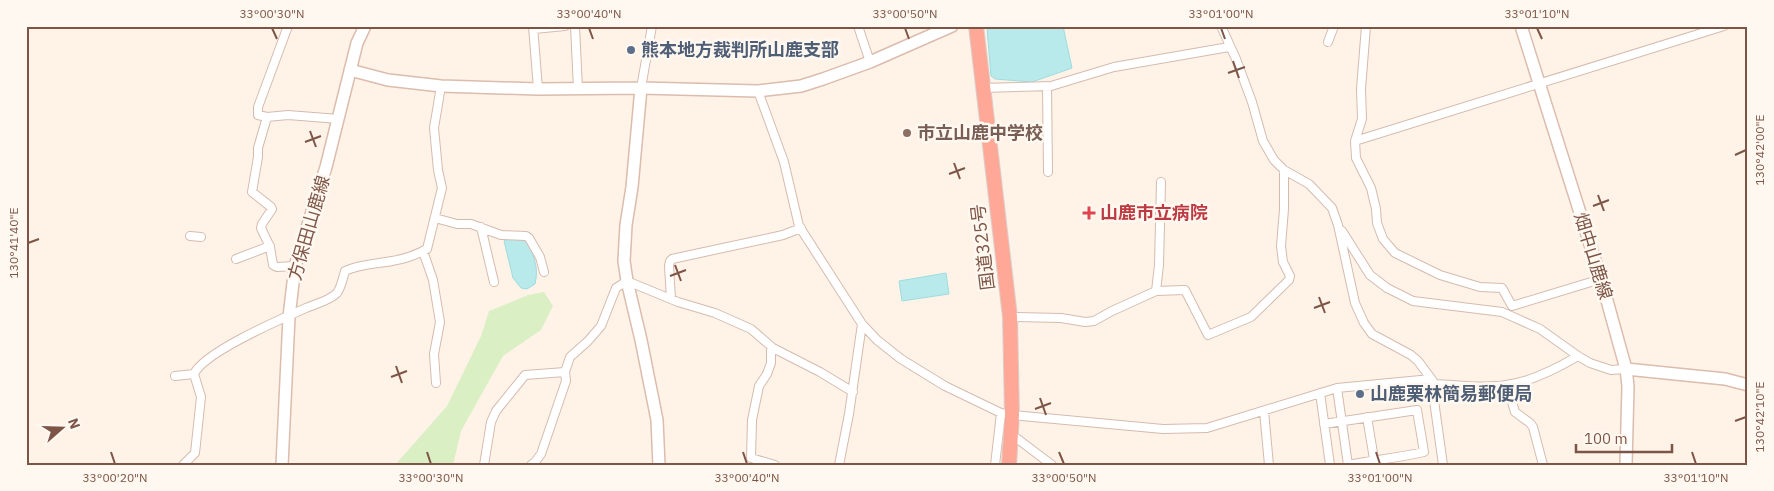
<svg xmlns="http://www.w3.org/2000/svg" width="1774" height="491" font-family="'IBM Plex Sans','Noto Sans JP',sans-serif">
<rect width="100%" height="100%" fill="#fff3e8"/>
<!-- green -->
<path fill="#daefc3" d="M544 292 553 306 541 330 503 356 461 431 453 465H395L447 406 481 336 489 311 528 295Z"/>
<!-- water -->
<path fill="#b9eaeb" stroke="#9edcdf" d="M989 26H1063L1072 68 1032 82 995 79 991 76 987 28Z
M510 238 519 239 528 242C534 257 539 268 535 284L527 289 521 288 513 278 504 241Z
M946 273 949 294 902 301 899 281Z"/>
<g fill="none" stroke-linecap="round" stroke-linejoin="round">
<defs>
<path id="street" d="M288 26 258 107V115L267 117 288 115 339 119
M533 26 538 89
M575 26 578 89
M858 26 870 62
M1221 26 1236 59 1252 102 1263 141 1274 160 1284 170 1309 184 1332 208 1338 225 1355 303 1364 323 1372 334 1411 355 1418 361 1435 384C1459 385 1483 389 1506 385 1531 382 1556 369 1578 356
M1366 26 1361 89 1362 119 1355 141 1356 158 1371 188 1376 209 1377 223 1383 239 1395 253 1440 275 1480 287 1502 288 1512 306 1601 279
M534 29 565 26
M1328 42 1334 26
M1047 86 1048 172
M641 88 652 26
M982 88 1051 86 1114 67 1229 47
M758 91 784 162 799 226 862 324 877 340 901 359 945 386 1001 413 1012 415 1163 429 1207 428 1337 388 1431 379
M267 117 258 148V157L252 192 271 207 272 209 262 224 261 228 270 247 273 265 277 267 295 266
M1355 141 1724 26
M435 218 457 224H471L501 235 526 236 529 238 540 257 544 272
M481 227 494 282
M1342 231 1370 275 1387 288 1413 301 1502 312 1540 329 1578 356 1590 363 1611 370 1626 369
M190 236 201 237
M423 251 433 280 440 322 434 354 436 383
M236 259 270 246
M1156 291 1185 290 1208 335 1251 317 1289 280 1290 276 1283 262 1281 246 1284 209V170
M671 299 669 266 670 261 672 259 783 235 801 228
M1010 317 1061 318 1085 322 1094 321 1112 311 1156 291 1159 265 1161 182
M771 347V363L767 374 759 386 752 420 751 458 775 465
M175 376 194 374
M1431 379 1443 465
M1507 385 1515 412 1530 423 1533 427 1543 465
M1337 388 1348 465
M1320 393 1330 465
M1264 411 1269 465
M1367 417 1375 465
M1324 424 1417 410 1424 452C1398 458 1373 460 1347 465
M1011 434 1052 465
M183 465 195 453 201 397 194 374C204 352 281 319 306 308 315 304 329 301 337 293 341 288 343 278 345 271 360 264 376 264 392 261 405 259 416 255 427 249L442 188 438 170 434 128 441 86
M484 465 491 422 496 411 525 375 565 372 570 357 588 341 601 326 616 288 627 281 678 302 715 313 751 329 773 348 820 372 853 392
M531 465 535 462 541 454 566 381 565 372
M839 465 849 414 862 324
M995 465 1001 413"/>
<path id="secondary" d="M1521 26 1601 279 1626 369 1628 386 1626 465
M350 70 388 80 441 86 538 89 641 88 758 91 801 86 823 79 870 62 952 26
M641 88 632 187 626 225 624 261 627 281 641 340 657 420 659 465
M1626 369 1725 379 1748 385
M282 465 289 317 295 266 326 167 357 43 365 26"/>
<path id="highway" d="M976 26 1010 317 1012 415 1009 465"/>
</defs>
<!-- street casing -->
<use href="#street" stroke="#d5bbae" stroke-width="10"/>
<!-- secondary casing -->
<use href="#secondary" stroke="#dbbcad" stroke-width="14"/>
<!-- highway casing -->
<use href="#highway" stroke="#dbcfcb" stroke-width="16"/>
<!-- street -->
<use href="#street" stroke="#fff" stroke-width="8"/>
<!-- secondary -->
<use href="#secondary" stroke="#fff" stroke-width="11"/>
<!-- highway -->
<use href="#highway" stroke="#ffa898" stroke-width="14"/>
</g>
<!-- ticks -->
<path fill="none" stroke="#7d5547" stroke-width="2" d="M272 28 277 39M589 28 593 39M905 28 909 39M1221 28 1225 39M1537 28 1542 39M1233 61 1239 78M1228 73 1245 67M310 131 316 147M305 142 321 136M1735 155 1746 150M954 163 960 179M949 174 965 168M1598 195 1604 211M1593 206 1609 200M28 243 39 239M675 265 681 281M670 276 686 270M1319 297 1325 313M1314 308 1330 302M396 366 402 383M391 377 407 371M1040 398 1046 415M1035 409 1051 403M1735 421 1746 417M111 452 115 464M427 452 431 464M743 452 747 464M1059 452 1064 464M1376 452 1380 464M1692 452 1696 464"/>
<!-- markers -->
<g fill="#5c6f8a" stroke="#fff8f0" stroke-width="2">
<circle cx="631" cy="50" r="5"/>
<circle cx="1360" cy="394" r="5"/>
</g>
<circle fill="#8d6e63" stroke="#fff8f0" stroke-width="2" cx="907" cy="133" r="5"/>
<path fill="#e0444e" stroke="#fff8f0" stroke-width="2" d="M1086.5 205.5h5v5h5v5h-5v5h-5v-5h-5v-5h5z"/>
<g text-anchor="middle" stroke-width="5" stroke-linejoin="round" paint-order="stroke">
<!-- service labels -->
<g font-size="18" font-weight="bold" fill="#4e5e75" stroke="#fff8f0" text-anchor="start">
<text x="641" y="56">熊本地方裁判所山鹿支部</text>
<text x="1370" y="400">山鹿栗林簡易郵便局</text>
</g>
<!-- education labels -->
<g font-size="18" font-weight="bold" fill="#785e54" stroke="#fff8f0" text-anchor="start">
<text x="917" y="139">市立山鹿中学校</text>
</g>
<!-- health labels -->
<g font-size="18" font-weight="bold" fill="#be3a42" stroke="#fff8f0" text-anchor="start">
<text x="1100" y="219">山鹿市立病院</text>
</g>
<!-- street labels -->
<g font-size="18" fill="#7d5547" stroke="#fff8f0">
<text transform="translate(309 228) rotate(-74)" y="6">方保田山鹿線</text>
<text transform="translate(983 247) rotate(-97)" y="6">国道325号</text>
<text transform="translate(1593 256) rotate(73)" y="6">畑中山鹿線</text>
</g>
</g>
<!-- border -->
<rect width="1774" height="491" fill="none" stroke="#fff8f0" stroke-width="55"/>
<!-- north arrow -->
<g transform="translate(62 428) rotate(70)" stroke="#fff8f0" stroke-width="4" paint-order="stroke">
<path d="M0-4L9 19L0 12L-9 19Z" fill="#7d5547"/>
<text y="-8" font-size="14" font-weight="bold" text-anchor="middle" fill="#7d5547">N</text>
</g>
<!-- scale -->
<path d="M1576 444v8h96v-8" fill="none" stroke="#7d5547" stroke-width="2.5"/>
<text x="1584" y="444" font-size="15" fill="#7d5547" stroke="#fff8f0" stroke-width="4" paint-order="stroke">100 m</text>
<rect x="28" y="28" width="1718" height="436" fill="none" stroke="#7d5547" stroke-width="2"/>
<g font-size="12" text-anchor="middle" fill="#7d5547">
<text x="272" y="18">33°00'30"N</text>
<text x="589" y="18">33°00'40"N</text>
<text x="905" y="18">33°00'50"N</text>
<text x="1221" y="18">33°01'00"N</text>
<text x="1537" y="18">33°01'10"N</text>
<text transform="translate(1760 150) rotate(-90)" y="4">130°42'00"E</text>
<text transform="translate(14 243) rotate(-90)" y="4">130°41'40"E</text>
<text transform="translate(1760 417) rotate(-90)" y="4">130°42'10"E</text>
<text x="115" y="482">33°00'20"N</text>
<text x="431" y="482">33°00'30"N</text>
<text x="747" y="482">33°00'40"N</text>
<text x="1064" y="482">33°00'50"N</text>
<text x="1380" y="482">33°01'00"N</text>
<text x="1696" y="482">33°01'10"N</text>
</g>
</svg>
